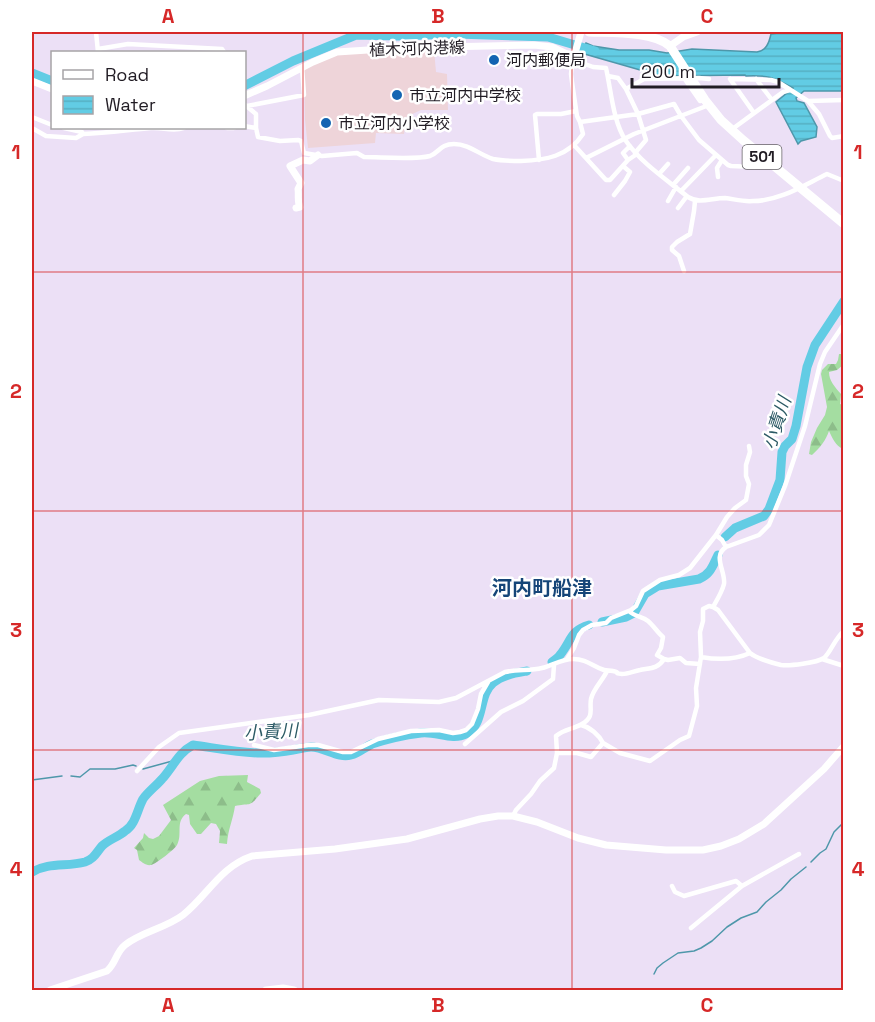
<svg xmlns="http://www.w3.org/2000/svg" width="875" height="1022" font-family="'Space Grotesk','Noto Sans JP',sans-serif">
<defs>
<pattern id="forest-firs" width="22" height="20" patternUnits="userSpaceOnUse" patternTransform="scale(1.5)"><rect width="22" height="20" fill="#a4dda1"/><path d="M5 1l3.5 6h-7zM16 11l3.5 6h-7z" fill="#8dbd8a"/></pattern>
<pattern id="water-rules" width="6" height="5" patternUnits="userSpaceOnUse" patternTransform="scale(1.5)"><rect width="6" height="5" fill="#62cce4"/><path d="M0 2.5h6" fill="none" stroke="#55afc3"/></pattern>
</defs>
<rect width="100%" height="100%" fill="#ece0f6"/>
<!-- education -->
<path fill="#eed4d9" d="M434 50 436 72 447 74 448 110H421L406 117 404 134 376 133 375 143 308 148 305 120 304 69 332 56 343 54Z"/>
<!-- forest -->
<path fill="url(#forest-firs)" d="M839 354H841L843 358V365L837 370 829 372C829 381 835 387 841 394L840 404 843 405V449C835 445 833 439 829 431 826 440 820 448 812 455L809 454 811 442 817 428 825 415 827 407 821 374 822 370 828 364H836L838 360Z
M248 775 247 782 260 789 261 793C248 809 251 802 235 806 233 820 228 829 227 844L219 843 220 831 216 824 211 823 201 834H197L190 824 189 815 186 814C175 822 183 834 177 845 175 849 156 864 151 865 146 866 142 862 139 860L137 850 134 848 143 838 144 833 149 838 153 839 159 836 171 820 163 805 200 781 219 776Z"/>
<!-- water -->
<path fill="url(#water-rules)" stroke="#4e97aa" stroke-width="1.5" d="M785 32H843V91H804L796 98 797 101 804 103 817 127 816 137 801 141 798 144 776 102 793 88C773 77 768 75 746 76L745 75 661 76 581 53 586 43 593 46 619 50H649L667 53 692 49 757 52C766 51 769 43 771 34Z"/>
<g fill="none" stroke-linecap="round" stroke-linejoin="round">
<!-- stream -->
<path stroke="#4e97aa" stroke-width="1.5" d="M143 769 176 760
M71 776 80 777 90 769H115L133 765 136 766
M32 780 62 776
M811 862 820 853 826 849 834 832 844 822
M654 974 657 968 663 963 678 953 694 951 701 948 712 941 727 927 741 918 757 912 766 902 781 890 791 879 806 867"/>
<!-- river -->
<path stroke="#62cce4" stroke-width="9" d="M32 73 52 81
M244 86 293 61 356 35 398 36 456 34 548 37 595 51
M725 537 735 528 764 516 769 509 780 480 782 452 785 446 792 439 796 426 807 367 815 345 844 301
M602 622 626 617 634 613 645 594 658 586 699 579C711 574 713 565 718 555
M552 662C555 660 558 658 560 655 571 642 570 630 589 625
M32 872C49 862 67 867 85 862 94 859 96 853 102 846 108 840 118 837 125 831 136 824 137 810 143 799 148 792 156 786 162 779 173 767 178 753 193 745 215 748 239 753 261 753 272 753 283 752 293 750 299 749 306 747 311 747 325 747 338 759 351 755 359 753 365 747 372 744 387 739 405 735 421 733 436 731 452 741 466 734 485 725 478 695 493 683 502 675 516 673 527 671"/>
<!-- street -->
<path stroke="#fff" stroke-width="4.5" d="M96 32 98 52
M98 49 128 44 222 49 224 52
M577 61 593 67 606 68C611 90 613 122 626 141 641 163 667 180 688 197 699 204 712 198 725 198 734 199 743 202 753 201 780 201 804 185 827 174L844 181
M608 76 618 78 626 89
M684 78 700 101 705 100
M730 79 771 80 778 82 808 101 819 114 830 136 832 138 844 136
M730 79 754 113
M756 79 772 100
M808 101 844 100
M244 104 256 114V128
M247 106 304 95 302 67
M32 117 52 125
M580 122 638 114 674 104 681 116 699 140 728 165 731 166 755 167 767 161
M244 126 256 128 258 137 280 141 298 140 301 141 304 153 322 156 357 153 364 157C381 157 415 160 430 156 440 152 440 144 454 144 469 144 480 155 493 159 503 161 511 161 521 161 545 160 568 157 583 134L580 122 577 116 572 82 571 74 573 55
M32 128 46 136 76 138 83 134
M64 128 82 132 83 134C106 133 128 130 151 128 162 127 173 132 184 128
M227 128H234
M731 130 783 92 790 90
M574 145 606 180H610L628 160 637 154
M635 153 646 140 638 114 626 89 644 79 699 78 709 79
M586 158 634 134 709 105
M539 160 535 115 537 114H561L576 111
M628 160 623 153 630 146
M659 174 668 164
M718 177 717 168 722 160
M673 185 688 168
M681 191 716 155
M614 195 625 181 630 172 623 166
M668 201 676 187
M678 208 687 196
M684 271 679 256 672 250V247L677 242 690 234 694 211 695 201
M716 535 722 540 726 547
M713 607 718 610 750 653
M629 611C635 617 642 616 648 621 654 626 657 632 663 637L661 648 657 655 664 659 668 660 680 658 686 663 700 664
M701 657C718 660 735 660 750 653 756 658 773 663 781 665 790 666 816 663 824 658 831 652 835 638 844 631
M567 659 574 648 579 635 583 630 592 625 606 623 611 618 631 610 636 606 643 591 660 580 679 575 690 568 716 535 727 517 735 508 746 500 749 484 746 476V465L750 452 749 446
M822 659 844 666
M581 725C590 727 599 735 603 743
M465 744 501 712 523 701 553 679 554 665
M254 745 274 750 308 745H318L343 752H351L378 739 411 731 439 730 453 733 460 732 466 730 472 724 478 709 481 694 488 682
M557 753H577L591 757 603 743 620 753 650 761 680 740 689 736 697 706 696 688 701 657 700 632 703 621V609L709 606 713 607C717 600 722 592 724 584 726 572 712 556 726 547L759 535 769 525 785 486 805 426 820 364 825 352 844 324
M137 771 159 747 179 733 309 715 379 700 439 702 456 698 505 672C518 669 530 671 542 668 553 665 562 659 573 659 587 659 592 666 604 670 607 671 610 670 613 671 622 673 612 673 622 674 628 674 634 671 640 670 650 668 658 669 664 659
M513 816 516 810 531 794 540 781 554 768 557 753 556 736C564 729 574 729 582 724 595 716 589 710 591 699 593 689 603 680 607 671
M672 886 675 892 684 896 736 881 742 886 691 928
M742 886 799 854"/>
<!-- secondary -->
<path stroke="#fff" stroke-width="7" d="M670 46 683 37 697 32
M32 81 52 89
M244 96 267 86 313 62 337 52 399 48 534 45 552 47 571 56 575 53 581 32
M296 208 300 207C297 201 299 196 298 189L301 183 290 166 303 160 310 161 318 155
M50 990 107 971C116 963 116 952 125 945 141 932 166 928 183 915 208 895 220 867 252 856L335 849 407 839 480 819 498 816H513L537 822 578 838 606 845 666 850H703L721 846 739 839 764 824 824 769 844 746
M266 990 283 988 294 990"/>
<!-- highway -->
<path stroke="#fff" stroke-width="9" d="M589 32C612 33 652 31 670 46L705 100 721 120 743 140 844 224"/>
</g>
<!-- grid -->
<path fill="none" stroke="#d62828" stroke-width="1.5" stroke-opacity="0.55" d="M303 32V990M572 32V990M32 272H844M32 511H844M32 750H844"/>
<!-- markers -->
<g fill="#1364b2" stroke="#fff" stroke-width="2">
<circle cx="494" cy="60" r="6"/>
<circle cx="397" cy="95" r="6"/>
<circle cx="326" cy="123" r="6"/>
</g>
<g text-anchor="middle" stroke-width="5" stroke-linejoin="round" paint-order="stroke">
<!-- shield labels -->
<rect fill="#fff" stroke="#646066" stroke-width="1.5" x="742.5" y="145" width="39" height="24" rx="4.5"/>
<g font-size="15" font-weight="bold" fill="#211c24">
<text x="762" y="162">501</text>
</g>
<!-- street labels -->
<g font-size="16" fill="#211c24" stroke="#fff">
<text transform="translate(417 48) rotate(-2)" y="6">植木河内港線</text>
</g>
<!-- poi labels -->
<g font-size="16" fill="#211c24" stroke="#fff" text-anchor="start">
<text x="506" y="66">河内郵便局</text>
<text x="409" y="101">市立河内中学校</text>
<text x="338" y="129">市立河内小学校</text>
</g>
<!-- water labels -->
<g font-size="18" font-style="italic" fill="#2c5a65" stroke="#fff">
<text transform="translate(777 423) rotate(-72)" y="6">小責川</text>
<text transform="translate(271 732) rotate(-3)" y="6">小責川</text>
</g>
<!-- quarter labels -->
<g font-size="20" font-weight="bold" fill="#154578" stroke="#fff">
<text x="542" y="595">河内町船津</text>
</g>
</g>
<!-- border -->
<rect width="875" height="1022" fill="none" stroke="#ffffff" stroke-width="66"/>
<!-- legend -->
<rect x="51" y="51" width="195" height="78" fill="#ffffff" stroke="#a6a4a7" stroke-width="1.5"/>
<rect x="63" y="70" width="30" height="9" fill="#ffffff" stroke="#a6a4a7" stroke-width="1.5"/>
<text x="105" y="81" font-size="18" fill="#211c24">Road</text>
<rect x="63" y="96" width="30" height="18" fill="url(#water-rules)" stroke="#a6a4a7" stroke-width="1.5"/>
<text x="105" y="111" font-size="18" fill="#211c24">Water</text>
<!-- scale -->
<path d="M632 78v9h147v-9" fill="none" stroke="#211c24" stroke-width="3"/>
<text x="641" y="78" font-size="18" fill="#211c24" stroke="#ffffff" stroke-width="4.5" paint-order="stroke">200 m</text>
<rect x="33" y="33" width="809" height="956" fill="none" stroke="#d62828" stroke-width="2"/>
<g font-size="20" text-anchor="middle" font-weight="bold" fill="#d62828">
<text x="168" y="23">A</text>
<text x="438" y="23">B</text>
<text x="707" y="23">C</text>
<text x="16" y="159">1</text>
<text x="858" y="159">1</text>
<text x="16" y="398">2</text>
<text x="858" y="398">2</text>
<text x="16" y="637">3</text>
<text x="858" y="637">3</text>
<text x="16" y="876">4</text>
<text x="858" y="876">4</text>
<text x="168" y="1012">A</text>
<text x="438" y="1012">B</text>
<text x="707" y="1012">C</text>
</g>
</svg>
